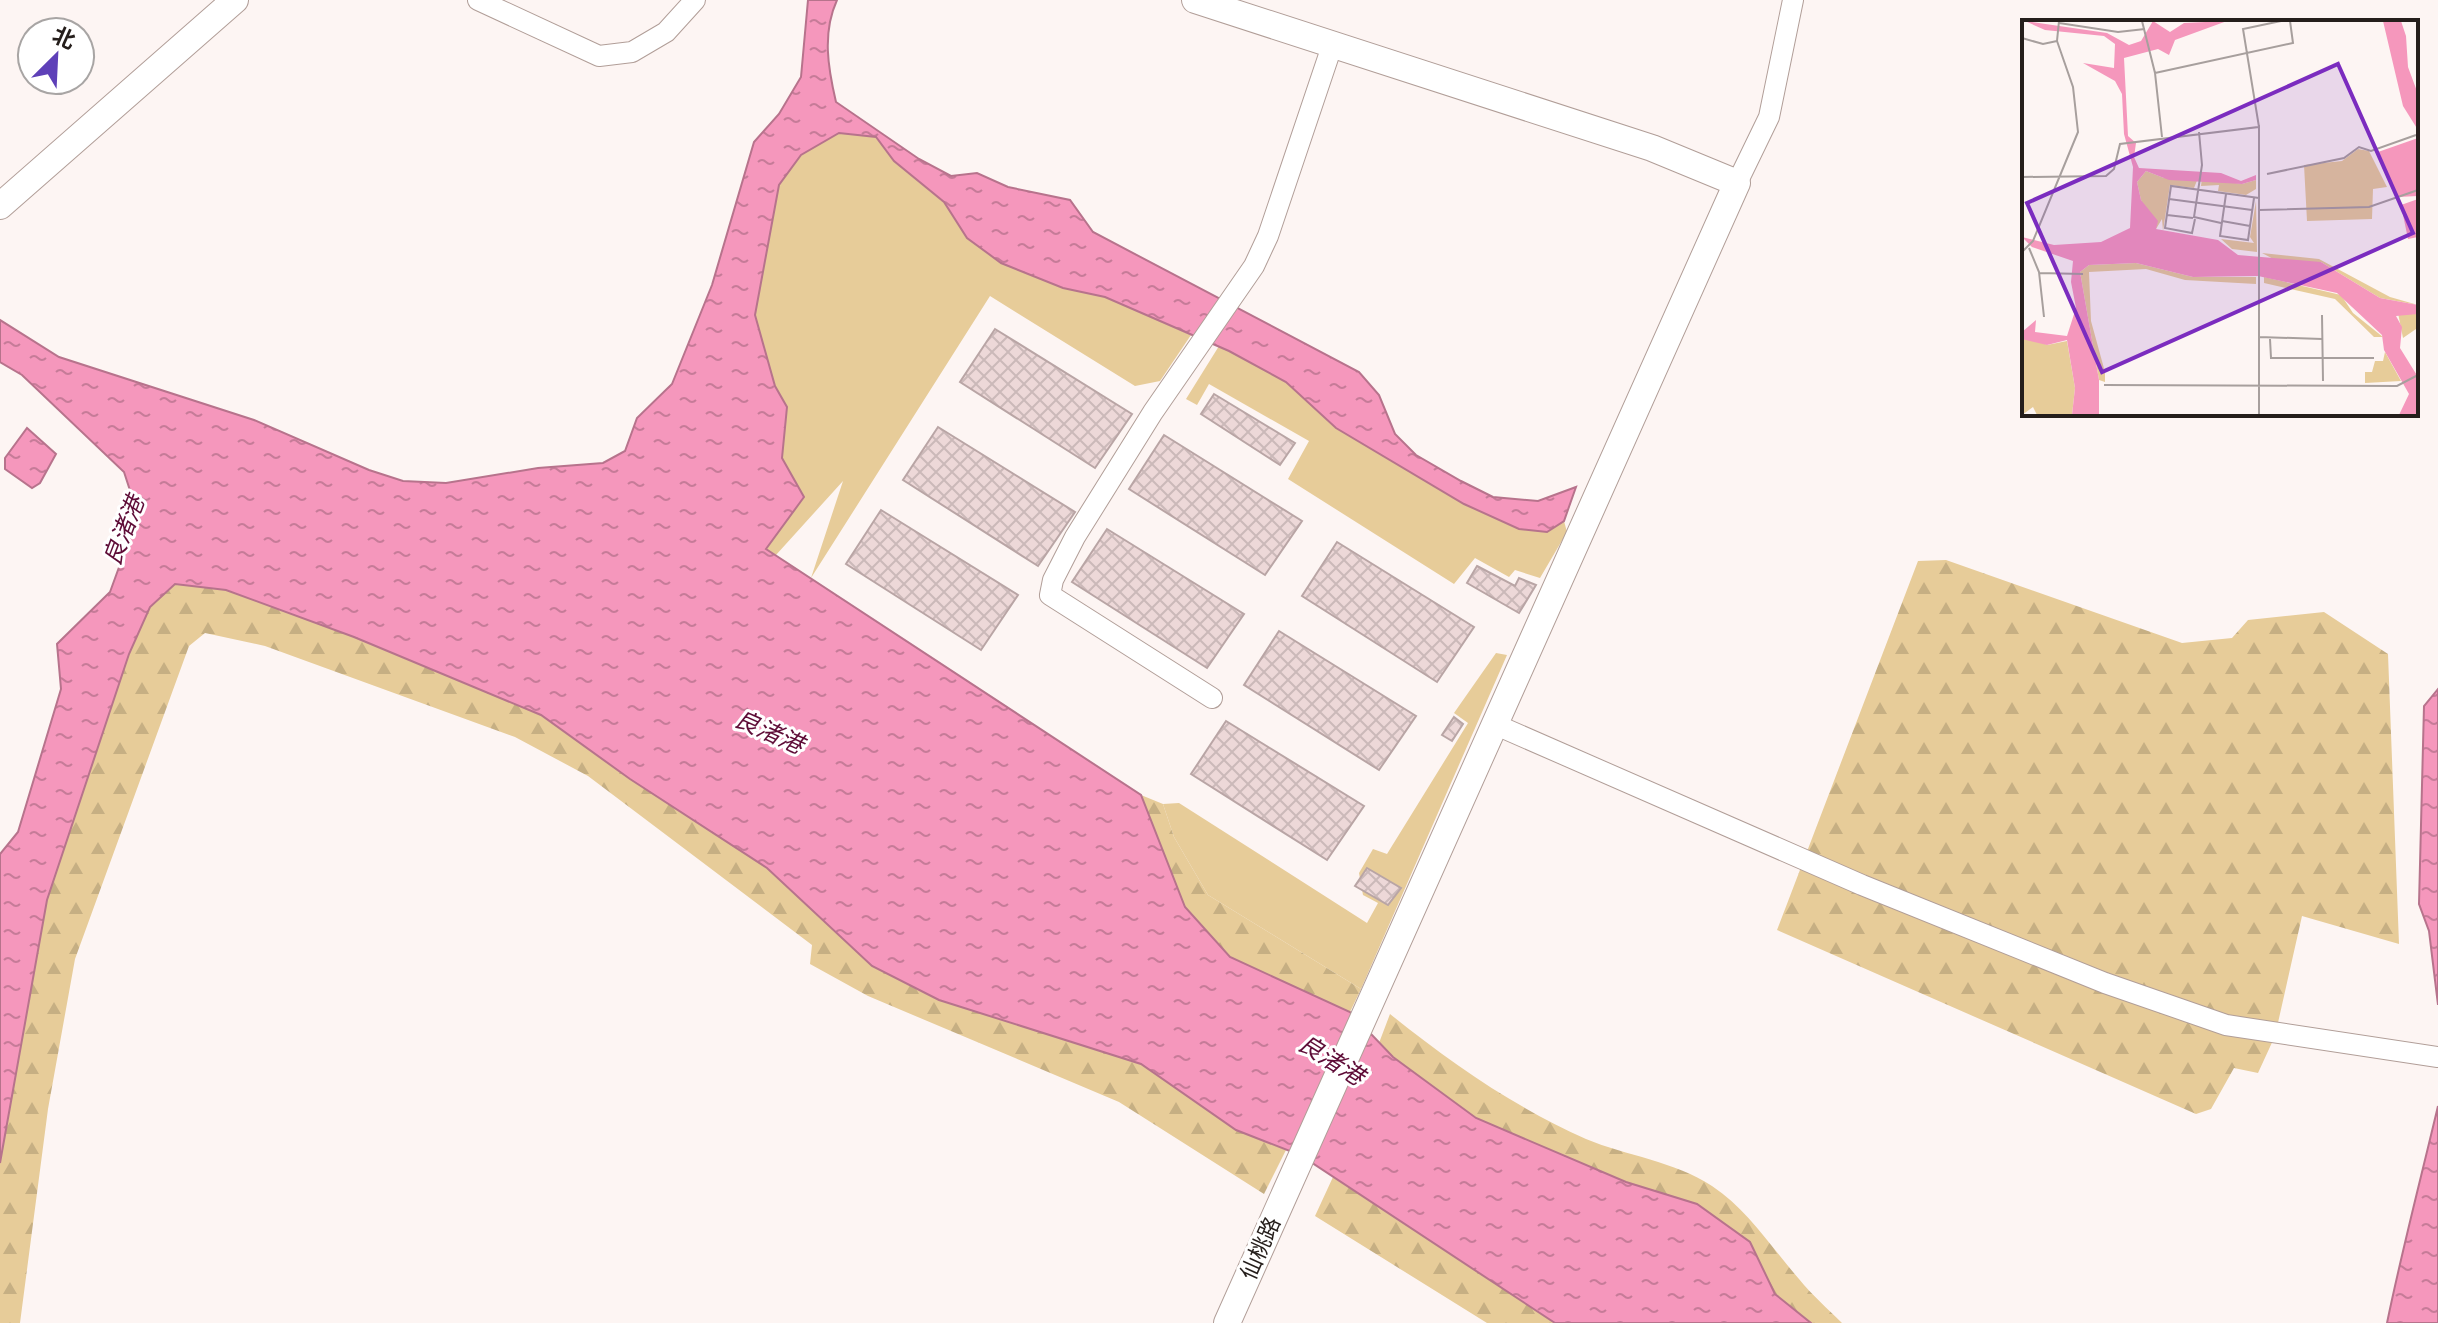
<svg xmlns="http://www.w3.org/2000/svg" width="2438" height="1323" font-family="'IBM Plex Sans','Noto Sans SC',sans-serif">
<defs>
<pattern id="forest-firs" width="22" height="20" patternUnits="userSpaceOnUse" patternTransform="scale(2)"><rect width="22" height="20" fill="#e7cc99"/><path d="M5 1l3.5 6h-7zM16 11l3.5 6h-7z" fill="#c6af83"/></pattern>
<pattern id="water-ripples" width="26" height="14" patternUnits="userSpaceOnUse" patternTransform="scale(2)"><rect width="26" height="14" fill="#f597bc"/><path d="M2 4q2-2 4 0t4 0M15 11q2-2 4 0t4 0" fill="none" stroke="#c67b98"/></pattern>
<pattern id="building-cross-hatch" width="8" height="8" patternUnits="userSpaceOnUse" patternTransform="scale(2)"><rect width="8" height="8" fill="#edd8d8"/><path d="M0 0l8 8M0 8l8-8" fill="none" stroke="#cbb9b9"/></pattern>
</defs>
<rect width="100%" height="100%" fill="#fdf5f3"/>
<!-- grass -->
<path fill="#e7cc99" d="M838 133 876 137 894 161 944 202 967 238 1063 288 1105 297 1191 335 1160 381 1135 386 990 296 811 578 843 481 776 555 766 549 804 497 782 458 787 407 775 386 755 315 779 185 801 155Z
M1219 346 1286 382 1336 428 1464 504 1547 532 1564 521 1567 532 1540 578 1515 570 1509 577 1475 558 1454 584 1288 479 1309 441 1209 384 1197 405 1186 399Z
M1496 653 1507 655 1361 989 1208 895 1174 837 1163 804 1179 803 1367 923 1378 903 1363 895 1359 873 1373 849 1387 854 1468 723 1454 713Z"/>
<!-- forest -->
<path fill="url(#forest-firs)" d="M1946 560 2182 643 2232 638 2248 620 2324 612 2388 654 2399 944 2302 916 2275 1036 2258 1073 2234 1068 2211 1109 2196 1114 1777 930 1918 561Z
M175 584 226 590 354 637 541 715 630 779 767 868 872 966 939 1000 1141 1064 1236 1130 1286 1150 1264 1194 1119 1102 868 996 810 964 812 945 588 776 515 737 265 646 205 633 189 646 75 959 48 1109 20 1323H0V1163L47 900 129 654 150 607Z
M1141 795 1163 804 1174 837 1208 895 1361 989 1350 1012 1230 957 1185 907Z
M1390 1014C1451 1063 1514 1107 1586 1139 1627 1156 1674 1161 1712 1186 1748 1210 1771 1247 1799 1279 1812 1295 1828 1309 1842 1323H1811L1775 1294 1750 1242 1697 1204 1626 1182 1476 1118 1393 1057 1379 1043Z
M1333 1177 1555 1323H1487L1315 1216Z"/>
<!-- water -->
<path fill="url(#water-ripples)" stroke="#b7738c" stroke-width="2" d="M808 0H837C822 33 828 68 836 102L919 159 951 176 977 173 1008 187 1070 200 1093 232 1359 372 1379 395 1395 434 1416 455 1461 481 1493 497 1538 501 1576 487 1564 521 1547 532 1519 529 1464 504 1336 428 1286 382 1229 351 1105 297 1063 288 1001 263 967 238 944 202 894 161 876 137 839 133 801 155 779 185 755 315 775 386 787 407 782 458 804 497 766 549 1141 795 1185 907 1230 957 1350 1012 1393 1057 1476 1118 1626 1182 1697 1204 1750 1242 1775 1294 1811 1323H1555L1300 1155 1236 1130 1141 1064 939 1000 872 966 767 868 630 779 541 715 354 637 226 590 175 584 150 607 129 654 47 900 0 1163V854L18 832 61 689 57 644 110 592 138 515 124 472 22 375 0 362V320L59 357 254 420 369 470 403 481 446 483 538 468 603 463 625 451 637 418 672 384 712 285 754 142 779 114 801 77Z
M27 428 56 454 40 483 32 488 5 469V458Z
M2438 689V1005L2429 931 2419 904 2424 706Z
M2438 1106V1323H2387C2402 1250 2421 1178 2438 1106Z"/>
<!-- building -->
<path fill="url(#building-cross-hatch)" stroke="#b9a5a5" stroke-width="2" d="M995 329 1132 414 1095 468 960 382Z
M1214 394 1295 443 1280 465 1201 414Z
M938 427 1075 512 1038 566 903 480Z
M1164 435 1302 521 1265 575 1129 489Z
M881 510 1018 595 981 650 846 564Z
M1107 529 1244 614 1207 668 1072 582Z
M1337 542 1474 627 1437 682 1302 596Z
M1477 566 1515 586 1519 578 1536 585 1519 613 1467 583Z
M1279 631 1416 716 1379 770 1244 685Z
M1454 717 1463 724 1452 741 1442 735Z
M1226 721 1364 806 1327 860 1191 774Z
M1367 868 1401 888 1388 905 1355 886Z"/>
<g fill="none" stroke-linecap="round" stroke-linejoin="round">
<defs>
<path id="minor" d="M478 0 599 56 632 52 666 32 695 0
M1737 183 1769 117 1793 0
M1212 698 1050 595 1053 580 1075 537 1153 412 1254 266 1268 236 1333 43
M1494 724 1862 885 2105 983 2226 1025 2438 1057"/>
<path id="tertiary" d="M1195 0 1652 148 1737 183 1227 1323
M0 206 235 0"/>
</defs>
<!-- minor casing -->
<use href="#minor" stroke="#b19e98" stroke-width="22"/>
<!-- tertiary casing -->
<use href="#tertiary" stroke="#b19e98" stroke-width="28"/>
<!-- minor -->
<use href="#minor" stroke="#fff" stroke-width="20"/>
<!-- tertiary -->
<use href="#tertiary" stroke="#fff" stroke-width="26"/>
</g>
<g text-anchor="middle" stroke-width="6" stroke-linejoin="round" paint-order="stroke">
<!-- street labels -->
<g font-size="22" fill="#251e1b" stroke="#fff">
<text transform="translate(1260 1248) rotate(-66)" y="8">仙桃路</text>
</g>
<!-- water labels -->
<g font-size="24" font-style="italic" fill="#5e0c37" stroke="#fff">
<text transform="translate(124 531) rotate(-69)" y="8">良渚港</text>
<text transform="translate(769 732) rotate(24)" y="8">良渚港</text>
<text transform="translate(1331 1060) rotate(32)" y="8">良渚港</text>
</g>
</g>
<!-- overview -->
<g transform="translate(2022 20)">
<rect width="396" height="396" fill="#fdf5f3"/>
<path d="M124 151 142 158H176L172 168 148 165 141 211 140 199 134 209 119 180 115 162ZM180 158 220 164 234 160V169L224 175 196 171 197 165 179 166ZM234 181 235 232 210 229 199 219 232 223 228 217ZM376 293 395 294 394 309 381 318ZM10 317 25 325 45 321 53 368 50 395H15L11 387 0 395V319Z" fill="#e7cc99"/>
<path d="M336 129 347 131 365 167 351 169 350 199 285 201 282 145 320 141ZM240 233 297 239 368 277 396 285 358 278 299 242H257ZM114 243 171 257H234V264L163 260 124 249 67 252 69 301 83 352V362L77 360 58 252 67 245ZM242 257 319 275 331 293 361 317H352L313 279 242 263ZM363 332 379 361 343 363V352H350L353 341H361Z" fill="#e7cc99"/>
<path d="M3 1 85 13 107 25 119 21 131 1 148 12 162 3 205 1 153 20 147 35 136 29 102 38 106 116 114 123 112 137 117 148 199 153 219 161 234 155V160L220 164 147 160 124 151 115 162 119 180 136 201 134 209 196 220 216 235 299 242 358 278 396 285V294L374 296 380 307 378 328 396 357V395H377L387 374 362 330 360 315 315 273 236 256 171 257 114 243 67 245 58 252 77 360V395H50L53 368 45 320 25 325 0 319V312L14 300 13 312 45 316 54 288 49 262 51 241 10 227 0 217 32 225 79 222 108 208 111 147 102 114 100 74 93 61 61 43 92 48 93 24 82 16 23 10ZM361 1H379L384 16 386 47 396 74V110L381 86ZM396 118V176L376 177 356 132ZM396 179V217L386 219 379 185Z" fill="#f597bc"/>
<path fill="none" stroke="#a79f9d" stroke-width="2" d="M120 1 133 53 140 117M37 3 96 12 123 9M0 18 21 24 35 21M133 53 271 23 268 1M237 107 221 9 259 1M177 112 180 145 172 197 199 203M245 154 322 138 337 127 349 131 394 115M0 157 84 156 92 149 98 124 237 107V395M204 174 198 216 226 220 232 178M147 179 230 190M237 190 347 187 396 170M145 195 171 198M173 199 170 213 143 208 149 166 237 178M200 201 228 206M7 228 17 252 22 297M0 232 11 221 56 112 51 67 35 21 37 1M17 253 61 254M300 295 301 361M237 317 300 319M248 319 249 338H352M82 365 375 366 396 355"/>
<path fill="#7b2cbf" fill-opacity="0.15" stroke="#7b2cbf" stroke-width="4" d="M316 44 391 213 80 352 5 183Z"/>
<rect width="396" height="396" fill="none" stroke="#251e1b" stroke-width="4"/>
</g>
<!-- north arrow -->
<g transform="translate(56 56) rotate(24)"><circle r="38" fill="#ffffff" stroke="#a8a5a4" stroke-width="2"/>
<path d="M0-6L14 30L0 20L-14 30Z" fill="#5e40b8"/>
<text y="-12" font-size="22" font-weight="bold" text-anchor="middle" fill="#251e1b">北</text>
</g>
</svg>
